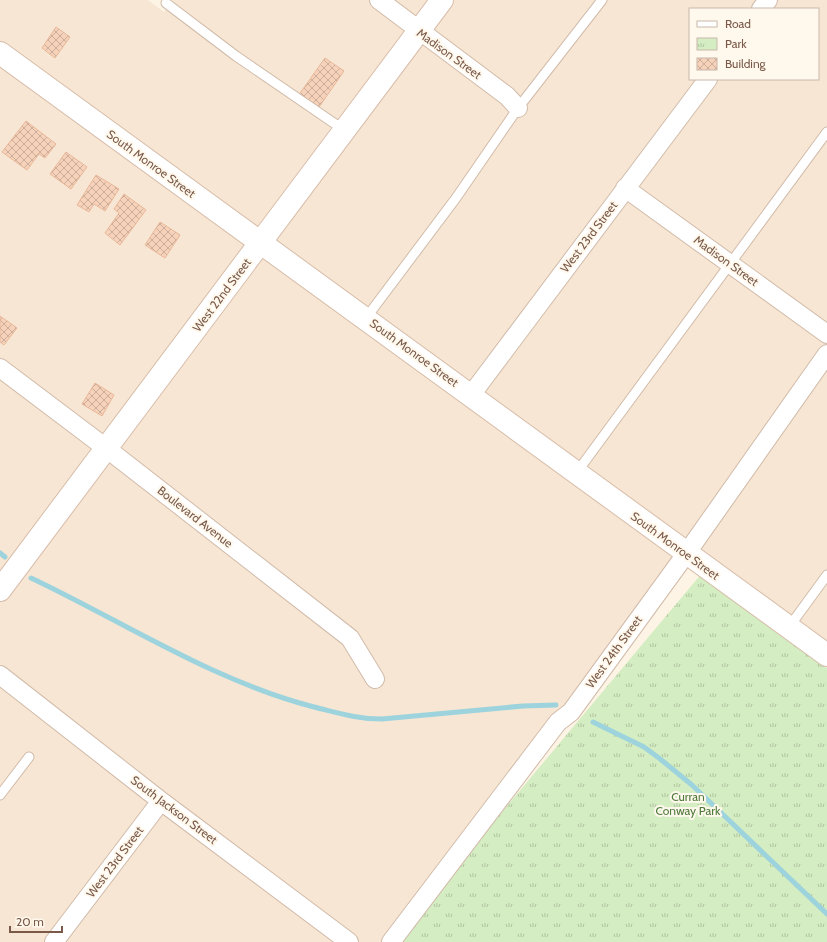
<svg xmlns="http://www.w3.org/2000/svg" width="827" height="942" font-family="Cabin,sans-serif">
<defs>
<pattern id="park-tufts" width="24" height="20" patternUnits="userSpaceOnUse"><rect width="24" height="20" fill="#d4edc2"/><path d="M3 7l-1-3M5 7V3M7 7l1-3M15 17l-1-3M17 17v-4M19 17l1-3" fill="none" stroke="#b1c3a0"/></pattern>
<pattern id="building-cross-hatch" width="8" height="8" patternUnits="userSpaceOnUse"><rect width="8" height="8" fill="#f6d2ba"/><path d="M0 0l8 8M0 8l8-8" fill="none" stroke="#ccad99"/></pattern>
</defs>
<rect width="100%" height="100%" fill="#fef4e5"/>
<!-- residential -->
<path fill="#f7e6d3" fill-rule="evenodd" d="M0 0H148L164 12 173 0H827V655L686 554 391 942H0ZM690 9H818V79H690Z"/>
<!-- park -->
<path fill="url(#park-tufts)" d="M702 573 827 668V942H393Z"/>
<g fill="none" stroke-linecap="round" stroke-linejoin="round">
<!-- stream -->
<path stroke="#9dd3dd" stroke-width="5" d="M0 553 5 557
M31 578C124 622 213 681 314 707 339 713 357 719 382 719L523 706 556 705
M593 722 644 747 659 758 692 785 827 914"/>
</g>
<!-- building -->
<path fill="url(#building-cross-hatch)" stroke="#eab899" d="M56 27 70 37 55 58 42 48Z
M325 58 344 71 317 110 298 96Z
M26 121 56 144 45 158 39 154 27 170 2 152Z
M66 152 87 167 71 189 50 174Z
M96 175 119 189 105 211 94 204 89 212 77 205Z
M124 194 146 210 120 245 105 233 119 213 114 209Z
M160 222 180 235 165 258 145 245Z
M0 316 17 328 4 345 0 342Z
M95 383 114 395 102 416 82 404Z"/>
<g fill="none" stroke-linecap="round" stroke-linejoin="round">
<defs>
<path id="lane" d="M166 3 236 56 344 130
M366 318 456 198 518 108 602 0
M577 472 827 132
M789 627 827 575
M0 795 29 757"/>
<path id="street" d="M379 0 507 96 518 108
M761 9 768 0
M625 188 827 334
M0 368 106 448 350 638 375 679
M471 395 708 79
M0 675 161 801 349 942
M54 942 161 801
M391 942 558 722 571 712 686 554 827 354"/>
<path id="secondary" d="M0 53 827 655
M0 590 442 0"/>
</defs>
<!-- lane casing -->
<use href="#lane" stroke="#d1bbaa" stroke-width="11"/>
<!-- street casing -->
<use href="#street" stroke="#d1bbaa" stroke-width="20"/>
<!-- secondary casing -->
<use href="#secondary" stroke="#d7bdaa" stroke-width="24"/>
<!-- lane -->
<use href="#lane" stroke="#fff" stroke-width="9"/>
<!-- street -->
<use href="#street" stroke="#fff" stroke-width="18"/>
<!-- secondary -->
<use href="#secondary" stroke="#fff" stroke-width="22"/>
</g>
<g text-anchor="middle" stroke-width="4" stroke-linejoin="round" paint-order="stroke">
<!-- street labels -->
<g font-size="12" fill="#7a5948" stroke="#fff8ed">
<text transform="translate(449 54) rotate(36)" y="4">Madison Street</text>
<text transform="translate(151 164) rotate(36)" y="4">South Monroe Street</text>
<text transform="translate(589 237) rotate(-53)" y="4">West 23rd Street</text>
<text transform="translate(726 261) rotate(36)" y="4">Madison Street</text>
<text transform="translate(222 295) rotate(-53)" y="4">West 22nd Street</text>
<text transform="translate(414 353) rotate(36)" y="4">South Monroe Street</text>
<text transform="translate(195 517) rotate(38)" y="4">Boulevard Avenue</text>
<text transform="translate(675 546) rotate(36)" y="4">South Monroe Street</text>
<text transform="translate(614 652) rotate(-54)" y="4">West 24th Street</text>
<text transform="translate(174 810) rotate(37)" y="4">South Jackson Street</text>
<text transform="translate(115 862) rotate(-53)" y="4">West 23rd Street</text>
</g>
<!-- park labels -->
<g font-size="12" fill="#4f7a3c" stroke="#fff8ed">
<text x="688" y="801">Curran<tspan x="688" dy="14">Conway Park</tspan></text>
</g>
</g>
<!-- legend -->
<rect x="689" y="8" width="130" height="72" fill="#fff8ed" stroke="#cab8ab"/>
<rect x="697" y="21" width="20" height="6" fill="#ffffff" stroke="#cab8ab"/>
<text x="725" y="28" font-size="12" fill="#7a5948">Road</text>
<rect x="697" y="38" width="20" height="12" fill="url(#park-tufts)" stroke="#cab8ab"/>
<text x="725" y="48" font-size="12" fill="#7a5948">Park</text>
<rect x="697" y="58" width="20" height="12" fill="url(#building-cross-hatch)" stroke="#cab8ab"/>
<text x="725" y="68" font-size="12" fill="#7a5948">Building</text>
<!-- scale -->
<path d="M10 926v6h52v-6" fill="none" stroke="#7a5948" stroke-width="2"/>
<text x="16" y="926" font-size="12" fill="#7a5948" stroke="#fff8ed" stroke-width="3" paint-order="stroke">20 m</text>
</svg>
